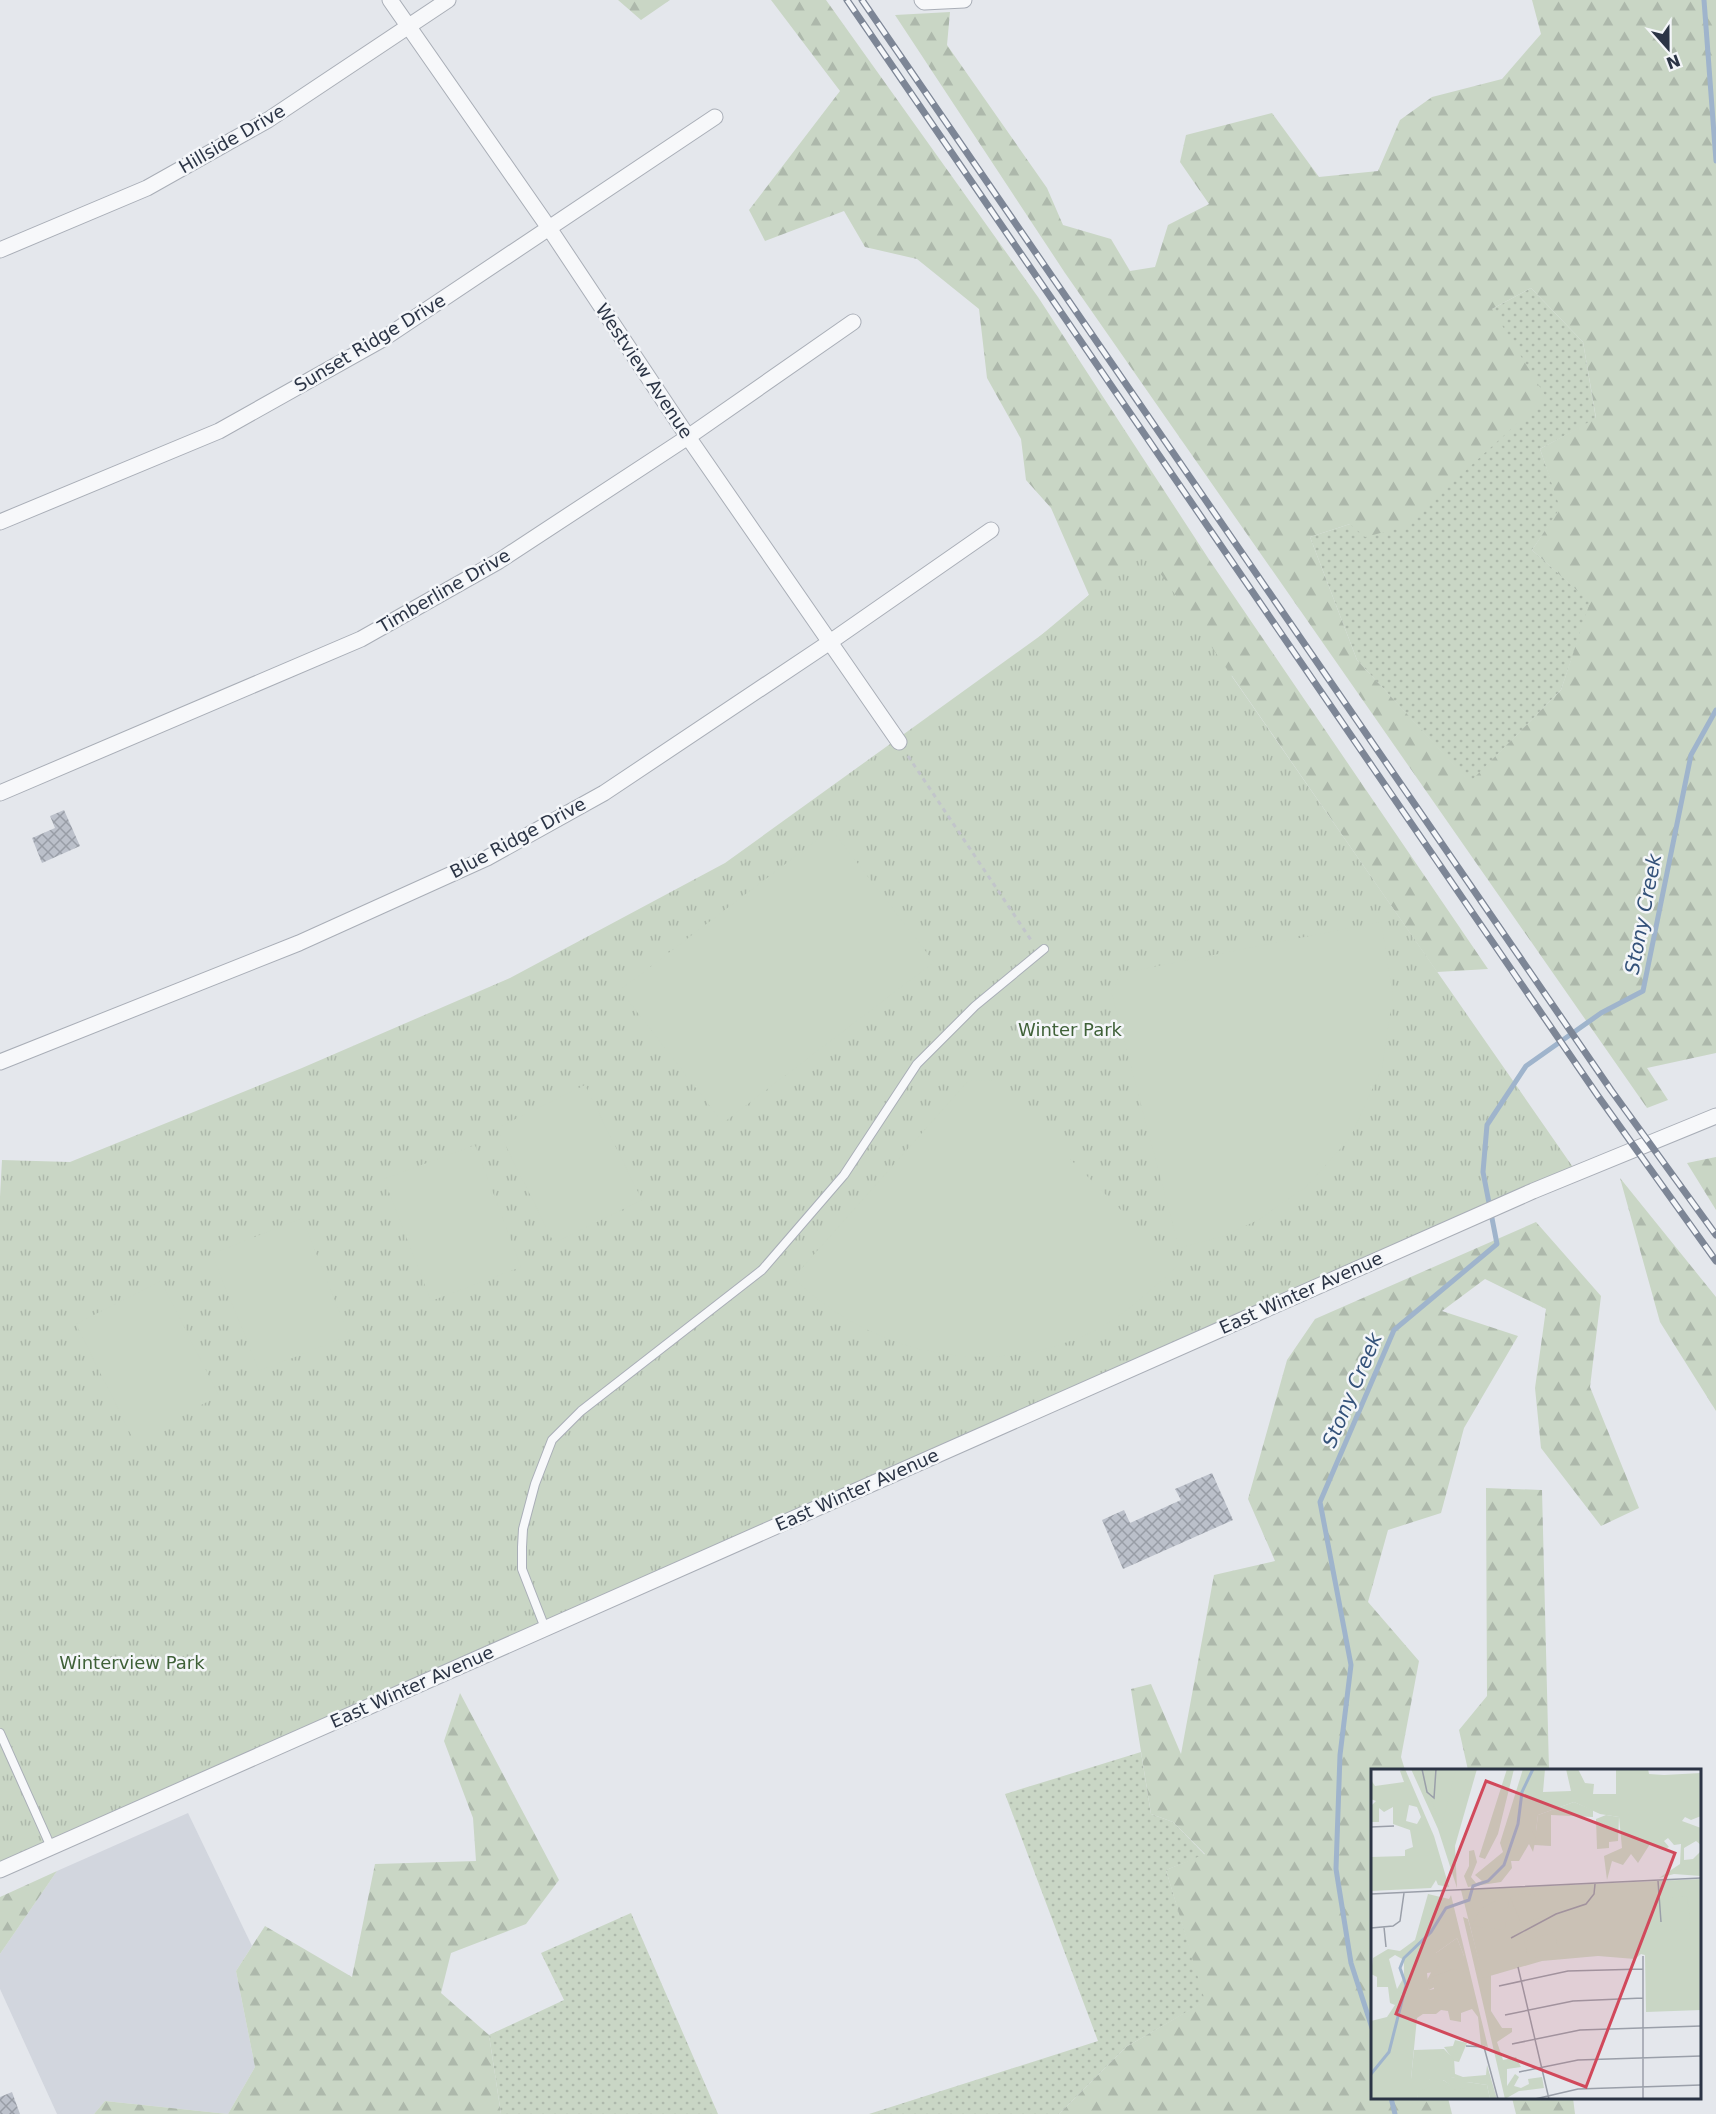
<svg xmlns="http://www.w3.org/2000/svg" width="1716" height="2114" font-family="'DejaVu Sans',sans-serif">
<defs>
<pattern id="grass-dots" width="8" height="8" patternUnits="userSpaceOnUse" patternTransform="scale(1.5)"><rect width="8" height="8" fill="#c9d6c5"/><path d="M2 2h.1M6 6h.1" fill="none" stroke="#adb8ab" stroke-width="1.8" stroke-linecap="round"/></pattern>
<pattern id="forest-firs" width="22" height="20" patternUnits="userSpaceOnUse" patternTransform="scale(1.5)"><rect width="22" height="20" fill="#c9d6c5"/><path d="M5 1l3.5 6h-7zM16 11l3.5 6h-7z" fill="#adb8ab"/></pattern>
<pattern id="park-tufts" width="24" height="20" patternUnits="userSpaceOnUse" patternTransform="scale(1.5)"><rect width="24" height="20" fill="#c9d6c5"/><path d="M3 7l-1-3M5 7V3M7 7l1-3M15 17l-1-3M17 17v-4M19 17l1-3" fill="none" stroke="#adb8ab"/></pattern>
<pattern id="building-cross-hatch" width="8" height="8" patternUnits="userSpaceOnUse" patternTransform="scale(1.5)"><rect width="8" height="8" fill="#bbc0ca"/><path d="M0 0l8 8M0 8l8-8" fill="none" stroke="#989da6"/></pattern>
</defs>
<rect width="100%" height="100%" fill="#e4e7ec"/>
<!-- built -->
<path fill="#d2d6de" d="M188 1813 252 1946 236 1971 255 2067 228 2114 105 2101 94 2114H57L0 1989V1954L57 1871Z"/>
<!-- grass -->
<path fill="url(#grass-dots)" d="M1531 288 1583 342 1596 419 1540 449 1561 508 1532 550 1591 602 1561 690 1470 783 1357 660 1310 537 1350 524 1492 309Z
M1141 1752 1151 1814 1173 1822 1205 1855 1166 1870 1206 2001 1126 2047 1059 2114H869L1098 2041 1005 1794Z
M631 1913 718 2114H501L489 2035 564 2000 541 1953Z"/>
<!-- forest -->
<path fill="url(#forest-firs)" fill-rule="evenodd" d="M618 0H670L641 20Z
M771 0H826L1038 297 1210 561 1488 969 1437 972 1232 676 1039 637 1089 595 1051 508 1026 480 1021 439 987 378 979 309 917 259 865 247 844 211 765 241 749 210 840 91Z
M1532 0H1716V1053L1647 1068 1668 1100 1647 1108 1065 273 895 15 950 12 947 45 1047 188 1063 225 1111 239 1130 271 1155 267 1168 225 1209 204 1180 162 1186 135 1272 113 1319 177 1378 171 1400 120 1432 97 1502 79 1541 34ZM1531 288 1583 342 1596 418 1540 449 1560 508 1532 550 1590 602 1561 690 1470 782 1357 660 1310 537 1350 524 1365 537 1404 527 1546 397 1492 309Z
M1716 1157V1210L1687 1163Z
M1620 1178 1716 1297V1411L1660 1322Z
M1536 1222 1601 1296 1590 1387 1639 1508 1601 1526 1541 1448 1535 1388 1546 1309 1485 1279 1442 1311 1518 1336 1464 1428 1441 1513 1388 1530 1368 1602 1419 1661 1401 1757 1405 1770H1372V2098H1448L1452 2114H1059L1126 2047 1205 2001 1166 1870 1205 1854 1173 1822 1151 1814 1131 1689 1151 1684 1181 1754 1214 1575 1275 1561 1248 1499 1287 1360 1315 1319Z
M1486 1488 1542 1490 1549 1770H1468L1459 1730 1487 1696Z
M460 1693 559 1880 526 1924 451 1953 441 1993 489 2035 501 2114H94L105 2101 228 2114 255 2067 236 1971 265 1926 352 1977 375 1864 476 1861 473 1818 444 1741Z
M57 1871 0 1954V1897Z
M1512 2098H1573L1575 2114H1516Z"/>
<!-- park -->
<path fill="url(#park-tufts)" d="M1142 547 1577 1173 0 1869V1197L2 1160 70 1162 302 1068 510 978 725 863 1058 623Z"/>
<!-- pitch -->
<path fill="#c9d6c5" d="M831 829 934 962 723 1123 620 990Z
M1381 922 1393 995 1382 1068 1350 1138 1306 1187 1258 1220 1221 1237 1179 1248 1111 991 1122 973Z
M969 1080 992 1081 1177 1266C1150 1291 1123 1317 1090 1333 987 1380 874 1355 793 1278Z
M585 1085 642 1200 554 1243 497 1128Z
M475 1145 521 1267 431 1301 384 1179Z
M302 1218 349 1336 259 1371 212 1254Z
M161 1281 219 1396 133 1439 76 1324Z"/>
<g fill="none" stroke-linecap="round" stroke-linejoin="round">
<!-- stream -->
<path stroke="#9fb4cc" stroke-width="5" d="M1704 0 1716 161
M1372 2028 1351 1963 1336 1869 1340 1755 1351 1665 1320 1502 1394 1330 1497 1244 1483 1172 1487 1125 1526 1066 1601 1013 1643 991 1691 755 1716 710
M1391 2098 1395 2114"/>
</g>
<!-- building -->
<path fill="url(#building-cross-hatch)" d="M64 810 80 846 42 863 32 838 55 828 50 816Z
M1212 1473 1233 1520 1123 1569 1102 1520 1124 1510 1130 1523 1181 1500 1175 1489Z
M12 2092 20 2114H0V2097Z"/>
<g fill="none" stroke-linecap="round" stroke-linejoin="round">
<defs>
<path id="service" d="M545 1628 522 1569V1547L523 1529 535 1484 552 1440 581 1411 762 1270 844 1175 917 1064 975 1006 1044 949
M0 1733 51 1847"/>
<path id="minor" d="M390 0 549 228 688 437 899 742
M922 0 924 2 964 0
M0 250 147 188 268 120 448 0
M0 522 219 431 383 339 715 117
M0 793 361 639 499 561 688 437 853 322
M0 1062 299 943 487 858 604 793 830 642 991 530
M0 1870 1533 1191 1716 1116"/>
</defs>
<!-- service casing -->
<use href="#service" stroke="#a9aeb7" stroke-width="10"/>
<!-- minor casing -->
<use href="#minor" stroke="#a9aeb7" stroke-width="17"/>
<!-- path -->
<path stroke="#c2c5cb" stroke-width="3" stroke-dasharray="4.5 4.5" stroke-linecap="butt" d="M908 756 1033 943"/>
<!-- service -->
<use href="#service" stroke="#f7f8fa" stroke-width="8"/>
<!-- minor -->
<use href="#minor" stroke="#f7f8fa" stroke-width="15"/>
<defs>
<path id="rail" d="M847 0 1598 1096 1716 1261
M862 0 1611 1090 1716 1235"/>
</defs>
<!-- rail casing -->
<use href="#rail" stroke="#7d8696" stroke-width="7"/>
<!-- rail -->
<use href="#rail" stroke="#f4f6f9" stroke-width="4.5" stroke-dasharray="14" stroke-linecap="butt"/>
</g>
<g text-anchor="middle" stroke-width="5" stroke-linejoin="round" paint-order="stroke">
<!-- street labels -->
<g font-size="18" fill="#2b3445" stroke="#f4f6f9">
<text transform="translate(232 139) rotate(-30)" y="6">Hillside Drive</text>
<text transform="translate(370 343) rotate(-31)" y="6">Sunset Ridge Drive</text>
<text transform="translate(644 371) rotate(56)" y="6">Westview Avenue</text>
<text transform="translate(444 591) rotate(-30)" y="6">Timberline Drive</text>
<text transform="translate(518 838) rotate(-28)" y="6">Blue Ridge Drive</text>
<text transform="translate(1301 1293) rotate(-24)" y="6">East Winter Avenue</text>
<text transform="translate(857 1490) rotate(-24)" y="6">East Winter Avenue</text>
<text transform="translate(412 1687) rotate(-24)" y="6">East Winter Avenue</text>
</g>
<!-- park labels -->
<g font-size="18" fill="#3f6138" stroke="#f4f6f9">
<text x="1070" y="1036">Winter Park</text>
<text x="132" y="1669">Winterview Park</text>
</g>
<!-- water labels -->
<g font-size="20" font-style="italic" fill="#34527a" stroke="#f4f6f9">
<text transform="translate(1643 914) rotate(-79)" y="7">Stony Creek</text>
<text transform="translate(1352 1390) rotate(-67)" y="7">Stony Creek</text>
</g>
</g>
<!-- overview -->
<g transform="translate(1371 1769)">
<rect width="330" height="330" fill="#e4e7ec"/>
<path d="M46 0H91L71 59 50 11ZM203 33 222 41V48L180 46V77L163 76 160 62H165L167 46ZM235 46 248 48 247 72 238 73V79L226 80 225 50ZM86 169 93 187V203L58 221 55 213 64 196 65 184ZM73 280 83 290 84 305V308L72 311 80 316 72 318 96 313 116 316 119 330H46L47 322 59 310H40L43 281Z" fill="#c9d6c5"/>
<path d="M34 0 63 67 78 118 67 116 65 111 60 119 0 122V88L34 87V81L42 78 39 61 22 55V38L13 43 8 39V53H1V36L5 32 0 30V11L4 17 33 13 29 2ZM38 36 46 38 50 48 46 55 35 52ZM40 0H47L71 56 85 0H106L84 77 86 119 67 60ZM136 0H143L127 65 114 90 108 88ZM152 0H174L172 23 200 22 195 0H207L214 14 223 15 222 25H245V0H277L278 5 293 6 330 4V47L320 51 314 48 311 52 330 59V76L325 72 313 79V91L322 90 330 82V107L303 105 288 109 309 95 310 75 303 76 297 69 293 72 298 78 292 81 279 75 267 94 260 85 252 96 241 92 236 111 233 87 251 79 248 48 229 45 203 33 167 46 165 62H161L165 69 162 83 158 75 148 92H140L141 99 130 113 97 118 93 107 98 97V82L103 81 106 93 100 108 105 114 111 112 104 106 132 83 129 74ZM57 125 78 130 80 126 117 278 110 276 107 248 101 240 90 244V253L79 251 77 242 70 241 65 245H52L46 249 40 310H59L56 319 48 322 46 330H0V252L16 248 24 236 19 234 17 218H6V208L0 205 2 189 17 180 29 182 44 171ZM86 169 93 187V203L82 200 61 208 63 220 58 221 56 204 64 203 69 192 65 184ZM24 186 33 191V208L26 220 18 190ZM92 148 97 150 108 191 127 203 120 206V242L131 259H141V263L126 273 132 291 145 288 150 298 136 300V317L144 305 148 308 143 317 150 319 158 315 157 310 171 308 173 319 148 322 134 330ZM84 271 96 274 88 293 83 292 73 278 82 277ZM116 296 126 330H119L116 316 96 313 94 319 77 321 71 317 79 316 71 310 84 308V305L92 308 115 306Z" fill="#c9d6c5" fill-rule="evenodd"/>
<path d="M330 110V241L275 243 274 186 270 185 264 190 227 187 171 192 112 209 90 121Z" fill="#c9d6c5"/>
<path d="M151 124 168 128 181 143 151 156 139 128ZM316 127 320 160 300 162 297 129ZM128 130H138L134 161 101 157 108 141ZM183 163 188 182 158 191 153 172Z" fill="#c9d6c5"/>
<path fill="none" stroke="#9fb4cc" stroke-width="3" d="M0 305 18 283 35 216 29 199 33 189 60 163 75 139 98 131 102 117 117 112 133 96 147 55 151 23 162 0"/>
<path fill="none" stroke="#9a9fa9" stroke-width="1.5" d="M51 0 56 23 63 29 65 0M0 58 23 57M287 112 290 153M0 125 330 109M13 158 15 178M0 159 22 157 29 152 33 124M140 169 185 145 215 135 223 125 224 115M147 198 178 330M128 217 197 202 272 200M134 246 202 232 272 229M141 275 209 261 330 257M95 277 113 278 127 330M148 303 207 291 330 287M164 330 207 320 330 316M272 330V187"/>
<path fill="#d1495b" fill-opacity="0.15" stroke="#d1495b" stroke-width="3" d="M115 12 304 84 215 318 25 245Z"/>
<rect width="330" height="330" fill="none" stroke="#2b3445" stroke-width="3"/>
</g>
<!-- north arrow -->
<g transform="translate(1668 48) rotate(159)" stroke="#f4f6f9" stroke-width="4.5" paint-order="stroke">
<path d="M0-4.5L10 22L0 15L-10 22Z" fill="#2b3445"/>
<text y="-9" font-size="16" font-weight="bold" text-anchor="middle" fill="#2b3445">N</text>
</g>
</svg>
